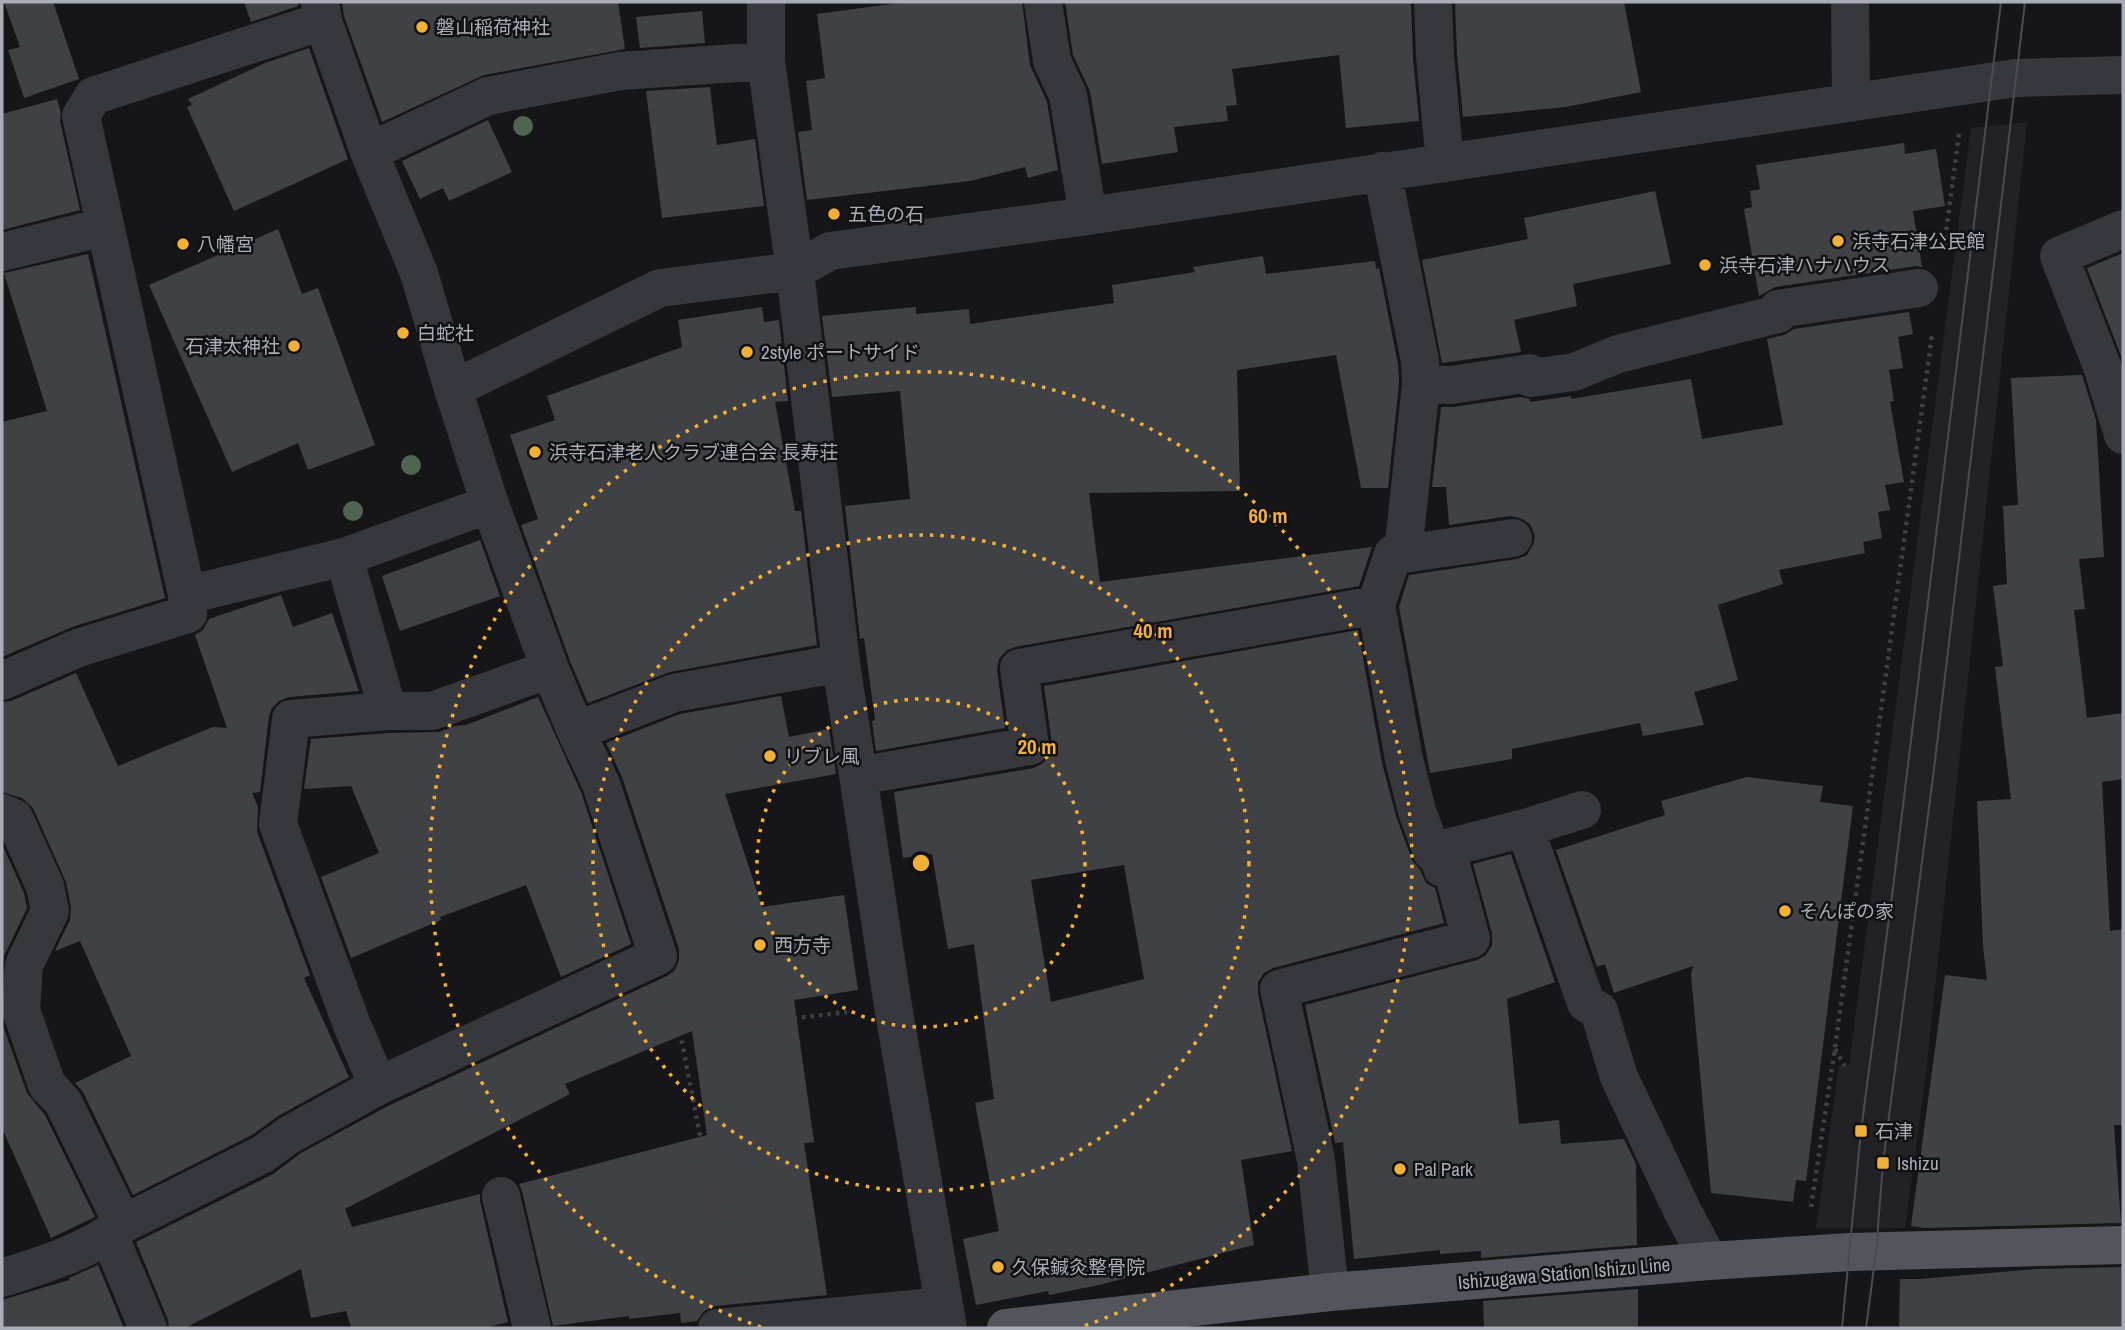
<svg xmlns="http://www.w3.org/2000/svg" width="2125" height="1330" font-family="'Archivo Narrow','Noto Sans JP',sans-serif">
<rect width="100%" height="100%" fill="#161618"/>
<!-- built -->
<path fill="#222225" d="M2027 122 1926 1074 1905 1228H1816L1839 1065H1849L1971 128Z"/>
<!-- building -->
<path fill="#404145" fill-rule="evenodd" d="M4 2H53L79 79 24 98 8 50 20 47Z
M244 2H299L298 6 251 22Z
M342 2H618L625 49 484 75 382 122 344 16Z
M906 2H1022L1030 65 1047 102 1058 170 1028 178 1025 167 970 181 807 200 798 132 812 130 806 81 825 78 817 14Z
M1065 2H1411L1413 58 1419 121 1346 128 1339 55 1232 69 1237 105 1226 106 1228 121 1174 127 1178 152 1102 164 1090 91 1073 55Z
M1455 2H1624L1641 92 1566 107 1463 117 1457 55Z
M702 11 705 43 640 48 636 17Z
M309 48 348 159 234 211 187 107 192 105 188 99 265 63Z
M710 87 717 145 755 139 764 206 662 218 646 91Z
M57 99 61 113 60 121 80 210 2 230V114Z
M488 120 512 172 449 201 443 188 420 199 402 161Z
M1904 143 1905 154 1936 149 1945 206 1913 211 1922 267 1916 266 1775 287 1759 296 1744 209 1752 207 1750 191 1760 189 1756 165Z
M1655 191 1671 264 1573 284 1577 306 1514 320 1521 352 1442 363 1422 260 1528 239 1524 218Z
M278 229 302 294 318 288 375 445 308 470 298 443 232 472 149 285Z
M2123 253V361L2087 268Z
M88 254 165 598 72 627 2 657V422L47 411 4 273Z
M1263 256 1266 274 1375 261 1376 269 1379 268 1398 364 1399 383 1388 488H1361L1336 355 1237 370 1240 491 1089 493 1100 582 1372 547 1359 586 1015 647 1006 651 999 659 997 670 1005 728 876 751 872 721 875 720 864 638 860 639 845 506 910 499 900 391 832 397 822 316 916 307V314L969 309 970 324 1114 303 1112 285 1195 272 1193 267Z
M762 307 764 322 779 320 788 401 775 402 795 511H801L817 645 670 672 588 703 570 661 521 525 538 519 510 435 555 420 547 396 682 347 678 320Z
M1909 312 1913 334 1898 337 1903 368 1889 370 1894 401 1890 402 1904 482 1885 485 1890 510 1878 512 1882 538 1863 542 1865 553 1779 570 1783 584 1718 605 1738 680 1694 692 1704 725 1643 736 1640 723 1512 749V759L1430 773 1399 607 1409 575 1517 559 1527 555 1533 545 1535 536 1530 524 1520 518 1510 516 1449 525 1446 487H1432L1441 407H1454L1520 397 1530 399V402L1571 396V399L1691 379 1702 439 1783 425 1767 339 1784 335 1794 329Z
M2082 375 2096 420 2104 557 2079 559 2085 609 2074 610 2087 718 2123 713V779L2102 782 2110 931 2123 929V1125H2114L2121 1223 1924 1228 1911 1226 1945 975 1987 980 1983 946 1977 801 2011 799 1995 667 2003 666 1993 586 2007 584 2003 506 2018 505 2011 378Z
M480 540 500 596 400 631 382 576Z
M281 595 293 627 332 613 359 691 289 697 279 701 272 708 269 716 260 792 252 793 258 807 257 832 310 975 304 978 349 1077 278 1116 252 1135 133 1195 83 1092 75 1083 131 1056 80 941 55 951 70 920 71 907 66 882 33 808 22 798 2 792V702L11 701 76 673 118 766 213 727 227 728 195 635 203 630 209 619Z
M1358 630 1382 763 1396 816 1412 860 1420 870 1426 883 1435 888 1444 923 1273 968 1264 973 1258 982V994L1292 1151 1241 1160 1254 1245 1099 1285 1049 1295 1048 1291 976 1305 963 1239 999 1231 975 1103 994 1099 974 944 948 949 932 854 903 858 894 792 1034 768 1043 763 1050 755 1052 744 1044 686ZM1124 865 1144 979 1051 1002 1031 880Z
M781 696 789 737 829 729 836 774 725 794 762 907 844 895 858 990 794 1000 814 1142 804 1143 827 1295 715 1306 704 1311 697 1321 681 1323 680 1313 629 1319V1316L553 1326 522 1191 519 1184 707 1135 692 1031 565 1084 570 1094 345 1209 352 1227 480 1194V1201L508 1322 484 1328H351L346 1311 311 1318 301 1269 185 1328H169L168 1320 136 1242 273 1174 301 1153 388 1106 667 976 675 970 679 960V949L622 777 606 743 680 714Z
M538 697 581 792 631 944 561 977 526 885 440 917 441 920 351 958 321 877 379 853 351 786 304 789 311 739 389 733 439 732 455 726 466 725Z
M1747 777 1823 786 1820 802 1853 806 1806 1181 1796 1180 1793 1202 1711 1193 1691 975 1693 966 1614 993 1605 964 1597 967 1556 850 1665 815 1661 801Z
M2 844 24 893 27 908 4 956 2 970Z
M1511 854 1555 982 1507 999 1519 1124 1559 1120 1561 1144 1624 1139 1636 1164 1637 1245 1481 1258V1251L1440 1254V1250L1354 1259 1343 1142 1335 1143 1305 1005 1477 960 1486 955 1492 945V933L1473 864Z
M2 1023 27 1093 45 1115 95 1217 51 1238 2 1128Z
M98 1265 124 1328H2V1300L69 1280V1278Z
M2123 1267V1328H1899L1900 1279H1919L2036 1269Z
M1638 1289V1328H1484L1483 1301Z"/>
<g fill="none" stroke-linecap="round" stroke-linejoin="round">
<!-- path -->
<path stroke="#3d3f44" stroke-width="4.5" stroke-dasharray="3.5 5" stroke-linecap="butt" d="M1944 247 1959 134
M672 1003 680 1032 847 1012
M680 1032 710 1187 729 1224 742 1278
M1835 1049 1845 1066
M1811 1207 1835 1048 1932 335"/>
<!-- minor -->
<path stroke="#37383d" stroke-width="38" d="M766 2V61L795 271 841 663 893 1006 948 1328
M1043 2 1052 61 1068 95 1088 216
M1433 2 1435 56 1445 163
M1850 2 1851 103
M323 21 93 96 81 116 187 595 344 557 490 504
M369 152 488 96 620 71 766 61
M1382 171 1420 361 1421 384 1403 554H1393L1376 605 1404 759 1417 811 1432 852 1525 828 1586 1003 1599 1011 1619 1077 1682 1210 1709 1261
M2123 229 2059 256 2102 366 2123 435
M2 252 104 227
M1421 384 1451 385 1530 373 1531 378 1574 372 1618 354 1778 314V309L1919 288
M453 389 660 288 795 271 830 251 1088 216 2016 78 2123 75
M1403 554 1513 538
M344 557 388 711
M2 681 78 648 188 614 187 595
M576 731 674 693 841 663
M858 776 1030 746 1019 668 1376 605
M2 813 14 818 45 886 50 911 24 965 21 1010 47 1085 63 1102 123 1224
M1525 828 1582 810
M378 1086 352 1025 278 824 291 719 388 711H432L550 669
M501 1196 532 1328
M109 1235 148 1328
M2 1278C43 1265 89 1251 123 1224L263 1154 289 1135 378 1086 658 956 601 784 576 731 550 669 490 504 453 389 419 273 369 152 323 21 320 2
M1330 1292 1316 1160 1279 989 1471 939 1451 865 1442 868 1438 850
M717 1328 943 1306"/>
<!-- major -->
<path stroke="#53555c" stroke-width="38" d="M1006 1328 1330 1292 1709 1261 1850 1252 2123 1245"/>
<!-- tram -->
<path stroke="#4a4c52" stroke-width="2" d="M1842 1328 1861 1131 1893 888 2001 2
M1866 1328 1876 1252 1883 1163 1934 769 2025 2"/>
</g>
<!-- trees -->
<g fill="#506452">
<circle cx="523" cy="126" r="10"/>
<circle cx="411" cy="465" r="10"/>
<circle cx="353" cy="511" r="10"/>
</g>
<!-- distance rings -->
<g fill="none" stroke="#f2b134" stroke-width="3.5" stroke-dasharray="3.5 7">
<circle cx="921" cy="863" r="164"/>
<circle cx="921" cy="863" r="328"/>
<path d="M761 1327A491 491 0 1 1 1081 1327"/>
</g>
<!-- markers -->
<g fill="#f2b134" stroke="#111113" stroke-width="2.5">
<circle cx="422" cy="27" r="7"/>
<circle cx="834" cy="214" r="7"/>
<circle cx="1838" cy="241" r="7"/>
<circle cx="183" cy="244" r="7"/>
<circle cx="1705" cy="265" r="7"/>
<circle cx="403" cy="333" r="7"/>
<circle cx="294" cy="346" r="7"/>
<circle cx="747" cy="352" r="7"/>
<circle cx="535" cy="452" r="7"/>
<circle cx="770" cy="756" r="7"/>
<circle cx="1785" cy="911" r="7"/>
<circle cx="760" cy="945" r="7"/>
<rect x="1854" y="1124" width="14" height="14" rx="3.5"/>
<rect x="1876" y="1156" width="14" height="14" rx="3.5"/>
<circle cx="1400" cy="1169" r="7"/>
<circle cx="998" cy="1267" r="7"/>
</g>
<g text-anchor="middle" stroke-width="5" stroke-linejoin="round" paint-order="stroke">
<!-- poi labels -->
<g font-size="19" fill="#a8adb8" stroke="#111113" text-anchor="start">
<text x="436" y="34">磐山稲荷神社</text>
<text x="848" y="221">五色の石</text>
<text x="1852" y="248">浜寺石津公民館</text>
<text x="197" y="251">八幡宮</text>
<text x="1719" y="272">浜寺石津ハナハウス</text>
<text x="417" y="340">白蛇社</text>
<text x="280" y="353" text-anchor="end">石津太神社</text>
<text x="761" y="359">2style ポートサイド</text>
<text x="549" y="459">浜寺石津老人クラブ連合会 長寿荘</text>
<text x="784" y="763">リブレ風</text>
<text x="1799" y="918">そんぽの家</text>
<text x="774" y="952">西方寺</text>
<text x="1875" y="1138">石津</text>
<text x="1897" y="1170">Ishizu</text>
<text x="1414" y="1176">Pal Park</text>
<text x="1012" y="1274">久保鍼灸整骨院</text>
</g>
<!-- street labels -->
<g font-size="19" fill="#a8adb8" stroke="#111113">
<text transform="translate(1564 1273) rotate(-5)" y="7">Ishizugawa Station Ishizu Line</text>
</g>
</g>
<circle cx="921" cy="863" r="10" fill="#f2b134" stroke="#111113" stroke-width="3.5"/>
<g font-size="21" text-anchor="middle" font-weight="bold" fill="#f2b134" stroke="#111113" stroke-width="5" stroke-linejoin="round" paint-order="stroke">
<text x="1268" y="523">60 m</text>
<text x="1153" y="638">40 m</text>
<text x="1037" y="754">20 m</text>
</g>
<!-- border -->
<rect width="2125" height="1330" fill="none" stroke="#a8adb8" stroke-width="7"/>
</svg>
